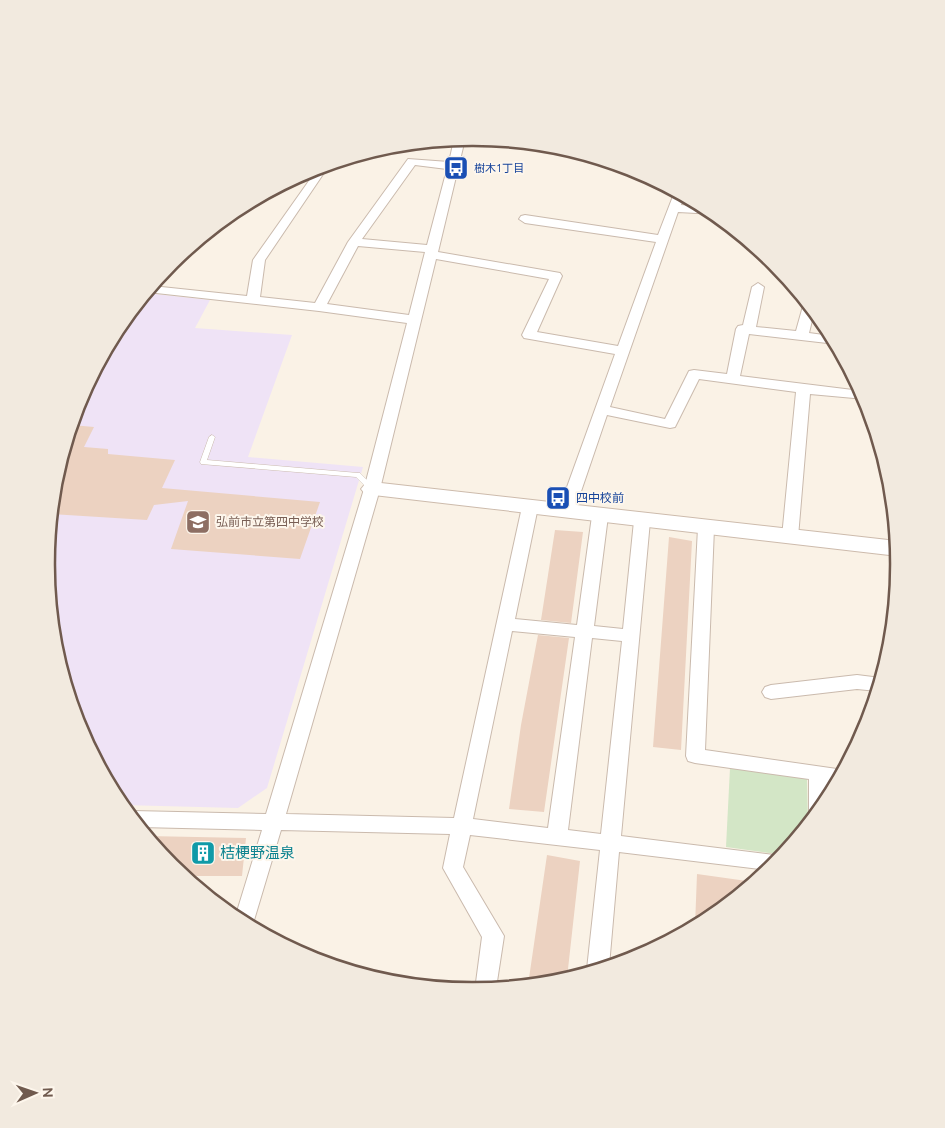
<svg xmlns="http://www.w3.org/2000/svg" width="945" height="1128" font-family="Ubuntu,'Noto Sans JP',sans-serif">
<rect width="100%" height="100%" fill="#faf2e6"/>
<!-- education -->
<path fill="#efe3f6" d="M146 293 210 300 195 328 292 335 248 457 363 467 267 788 238 808 122 805 79 727 54 647 46 564 55 481 79 401 118 327Z"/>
<!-- green -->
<path fill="#d3e6c6" d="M730 768 807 778 808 824 783 855 726 847Z"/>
<!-- building -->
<path fill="#ecd2c1" d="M72 425 94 427 84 447 108 449V454L175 460 162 488 320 502 300 559 171 549 188 501 154 505 147 520 51 514 54 481Z
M555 530 583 532 571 623 541 620Z
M669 537 692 541 681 750 653 747Z
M538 635 569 638 544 812 509 809 521 725Z
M147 836 246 838 242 876H184L171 865Z
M547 855 580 861 567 978 555 982 528 985Z
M697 874 754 882 709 919 695 926Z"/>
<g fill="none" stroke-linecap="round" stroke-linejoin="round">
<defs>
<path id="lane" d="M212 435 215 437 207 460 358 473H360L376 489 372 491H370L356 477 201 464 200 462 209 437Z
M763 857 766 858 768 861V871L760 877C757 872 757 863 760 858Z"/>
<path id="street" d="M465 139 438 252 560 273 562 276 537 332 618 346 656 242 525 223 519 219 521 216 525 215 658 235 675 191 684 196 681 205 704 207 715 214 678 212 610 407 665 419 689 371 694 370 727 374 736 329 738 326 743 325 752 287 758 283 764 287 756 327 796 331 803 306 807 303 814 312 809 333 831 336 836 344 749 334 740 376 861 391 865 399 810 394 798 537 796 541 790 542 784 541 782 537 796 392 699 379 675 427 670 428 607 415 574 512 572 516H560L558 512 615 354 524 338 522 335 549 279 436 259 380 489 286 814 454 818 522 507 525 503H535L538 507 515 619 577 625 592 516 594 512 600 511 606 512 608 516 594 626 623 629 634 521 636 517 642 516 648 517 650 521 621 836 782 856 769 870 619 852 609 966 589 972 587 969 600 850 470 835 463 867 504 936 496 988 475 990 482 937 443 868 450 834 281 830 252 927 235 918 262 830 140 827 128 813 133 811 266 814 364 489 407 323 319 311 147 292 152 286 247 296 253 260 318 168 330 164 265 260 260 297 315 303 348 242 408 159 449 162 454 140ZM415 165 447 169 427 245 362 239ZM358 246 425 252 409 315 327 304ZM512 631 575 637 548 828 473 819ZM592 638 622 641 601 834 568 830Z
M706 523 712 524 714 528 705 750 844 770 836 783 829 782V798L814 816 809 810V779L695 763 688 761 686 756 698 528 700 524Z
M857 675 881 678 877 691 857 689 771 699 765 697 762 692 765 687 771 685Z"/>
<path id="secondary" d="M372 482 897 541 898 556 365 494 361 489 365 484Z"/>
</defs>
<!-- lane casing -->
<use href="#lane" stroke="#cabaad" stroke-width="1"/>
<!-- street casing -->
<use href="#street" stroke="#cabaad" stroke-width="2"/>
<!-- secondary casing -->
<use href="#secondary" stroke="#cdbbac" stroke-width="2"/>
<!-- lane -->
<use href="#lane" fill="#fff" fill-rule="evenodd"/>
<!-- street -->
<use href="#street" fill="#fff" fill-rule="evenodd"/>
<!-- secondary -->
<use href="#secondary" fill="#fff" fill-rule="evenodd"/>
</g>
<!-- icons -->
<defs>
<symbol id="bus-square" viewBox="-11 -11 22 22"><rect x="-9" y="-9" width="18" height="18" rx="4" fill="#1a4fb4" stroke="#fdf6ec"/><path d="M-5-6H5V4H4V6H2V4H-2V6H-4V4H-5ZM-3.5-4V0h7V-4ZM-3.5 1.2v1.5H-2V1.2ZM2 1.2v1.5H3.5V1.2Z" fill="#fff"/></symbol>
<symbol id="school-square" viewBox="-11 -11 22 22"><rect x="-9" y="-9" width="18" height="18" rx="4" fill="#8d6e63" stroke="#fdf6ec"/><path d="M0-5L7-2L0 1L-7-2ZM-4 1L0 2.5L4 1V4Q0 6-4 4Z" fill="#fff"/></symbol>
<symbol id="building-square" viewBox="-11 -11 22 22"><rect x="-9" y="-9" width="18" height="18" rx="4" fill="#0f9aa8" stroke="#fdf6ec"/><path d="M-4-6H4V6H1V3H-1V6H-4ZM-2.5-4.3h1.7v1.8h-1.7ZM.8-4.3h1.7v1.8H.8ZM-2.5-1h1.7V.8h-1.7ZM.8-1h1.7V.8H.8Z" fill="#fff"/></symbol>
</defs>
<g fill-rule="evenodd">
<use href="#bus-square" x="442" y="154" width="28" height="28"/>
<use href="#bus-square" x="544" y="484" width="28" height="28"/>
<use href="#school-square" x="184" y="508" width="28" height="28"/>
<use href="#building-square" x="189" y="839" width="28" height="28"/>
</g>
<g text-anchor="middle" stroke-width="4" stroke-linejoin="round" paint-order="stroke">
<!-- far-transit labels -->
<g font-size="11" fill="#164399" stroke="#fdf6ec" text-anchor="start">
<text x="474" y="172">樹木1丁目</text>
</g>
<!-- transit labels -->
<g font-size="12" fill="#164399" stroke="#fdf6ec" text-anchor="start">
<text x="576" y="502">四中校前</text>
</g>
<!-- education labels -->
<g font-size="12" fill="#785e54" stroke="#fdf6ec" text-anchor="start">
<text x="216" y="526">弘前市立第四中学校</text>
</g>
<!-- near-culture labels -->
<g font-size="15" fill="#0d838f" stroke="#fdf6ec" text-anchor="start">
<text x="220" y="858">桔梗野温泉</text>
</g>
</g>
<!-- crop -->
<path d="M0 0H945V1128H0ZM472 146H473A417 417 0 0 1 890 563V565A417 417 0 0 1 473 982H472A417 417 0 0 1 55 565V563A417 417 0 0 1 472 146Z" fill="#f2eadf" fill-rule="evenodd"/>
<path fill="none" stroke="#705a4e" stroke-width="2.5" d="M472 146H473A417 417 0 0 1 890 563V565A417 417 0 0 1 473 982H472A417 417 0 0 1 55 565V563A417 417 0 0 1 472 146Z"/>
<!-- north arrow -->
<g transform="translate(35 1093) rotate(88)" stroke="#fdf6ec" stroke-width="4" paint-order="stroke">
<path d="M0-4L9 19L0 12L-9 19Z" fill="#705a4e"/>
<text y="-8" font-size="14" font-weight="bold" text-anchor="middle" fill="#705a4e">N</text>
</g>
</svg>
